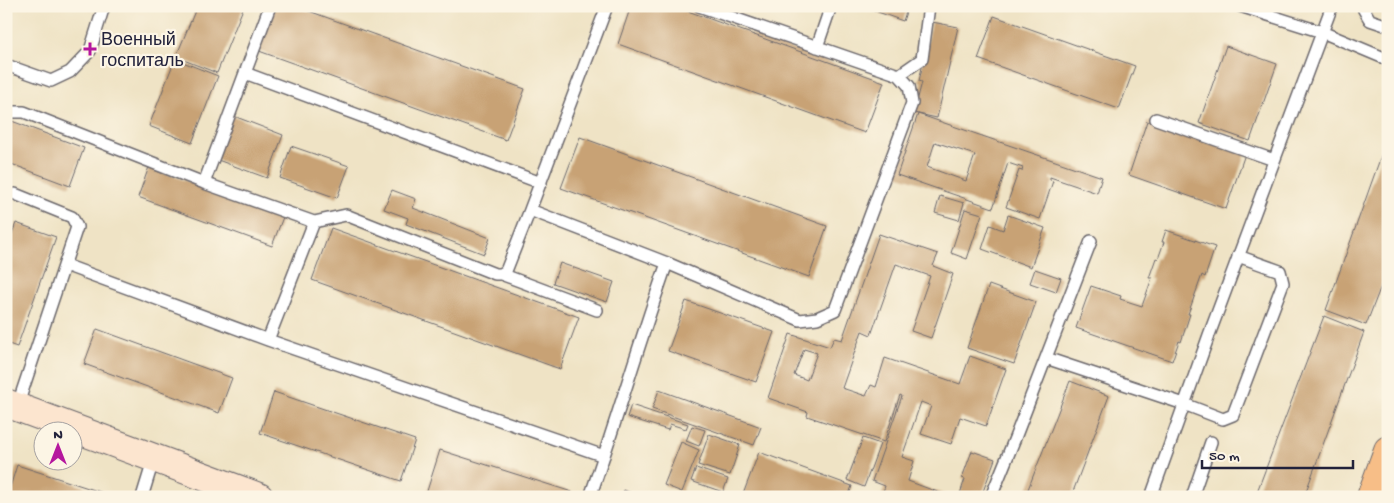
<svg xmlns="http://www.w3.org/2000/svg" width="1394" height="503" font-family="'Gochi Hand',sans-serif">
<rect width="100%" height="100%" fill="#fcf5e5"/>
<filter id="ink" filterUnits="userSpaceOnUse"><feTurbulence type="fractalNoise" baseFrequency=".02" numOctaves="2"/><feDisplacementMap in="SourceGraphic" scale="10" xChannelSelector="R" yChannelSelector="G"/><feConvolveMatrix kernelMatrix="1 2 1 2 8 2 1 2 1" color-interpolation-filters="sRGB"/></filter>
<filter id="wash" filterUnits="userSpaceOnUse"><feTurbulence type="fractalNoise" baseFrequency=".0096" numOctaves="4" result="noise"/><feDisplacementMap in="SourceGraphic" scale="20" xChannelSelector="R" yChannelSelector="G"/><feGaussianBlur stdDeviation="1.12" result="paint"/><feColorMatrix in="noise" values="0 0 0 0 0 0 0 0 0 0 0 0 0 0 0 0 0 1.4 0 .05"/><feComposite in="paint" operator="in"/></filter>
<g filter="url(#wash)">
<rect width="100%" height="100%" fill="#efe3c5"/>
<g id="blocks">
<!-- building -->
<path fill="#c8a274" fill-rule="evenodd" d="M197 6H244L217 73 176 57Z
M275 6H295L525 89 506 140 259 51Z
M631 6H674L884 82 865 133 618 44Z
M861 6H908L903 21Z
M994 16 1135 66 1119 109 978 59Z
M932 22 958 27 937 118 914 113 922 82 919 81Z
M1226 46 1277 64 1250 141 1199 123Z
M175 59 218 76 192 143 149 126Z
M918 114 1102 177 1097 193 1050 177V180L1053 181 1040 219 1006 207 1019 170 1022 171 1023 168 1008 163 993 208 897 175ZM935 142 975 155 966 181 927 167Z
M231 115 283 135 267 178 215 159Z
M9 120 84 148 70 186 6 162V126Z
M1147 121 1245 154 1226 209 1129 175Z
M580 137 827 226 809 277 561 188Z
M1385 145 1388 146V268L1366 325 1326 310Z
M291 146 349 166 337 198 280 178Z
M149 167 283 217 272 246 138 197Z
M392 190 416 199 413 208 490 238 484 254 406 224 408 218 384 209Z
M940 196 964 203 959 220 935 213Z
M965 209 982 214 967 259 951 253Z
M1008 215 1045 228 1031 267 982 249 990 225 1003 230Z
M16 223 56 237 17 347 6 343V249Z
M331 228 579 317 560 369 312 280Z
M1166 230 1215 247 1205 277 1202 275 1188 314H1190L1181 342 1179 341 1172 361 1076 328 1091 286 1121 296 1120 299 1142 306 1152 278H1149L1156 258 1158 259 1164 242H1162Z
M879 234 938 254 933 266 953 274 931 338 911 331 930 276 896 264 871 335 862 331 842 388 866 396 871 385 876 387 885 358 960 384 970 356 1006 369 986 426 960 417 951 444 921 434 931 406 921 402 902 457 914 461 908 481 951 497H881L885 486 872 481 902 396 900 395 884 442 807 416 808 412 768 398 790 334 830 347 834 338 842 340ZM804 349 817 353 807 380 794 375Z
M560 263 614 282 607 302 553 283Z
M1035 269 1061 278 1056 292 1030 283Z
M989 285 1036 302 1014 364 967 348Z
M686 301 774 332 756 382 668 351Z
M1324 316 1364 332 1304 497H1255Z
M97 329 232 378 219 413 84 364Z
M1070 381 1109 396 1071 497H1025Z
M659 390 761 427 754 445 652 409Z
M274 392 415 440 401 481 260 433Z
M631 405 688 424 686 429 670 424 668 430 627 417Z
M692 426 705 430 699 446 686 441Z
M709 434 740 445 730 475 698 465Z
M863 438 880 444 864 487 847 480Z
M681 442 699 450 682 492 664 485Z
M440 450 572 492 570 497H445L427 491Z
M972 451 995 459 981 497H959L965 479 962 478Z
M759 452 852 486 848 497H742Z
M17 465 113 496V497H7Z
M696 468 728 479 723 492 691 481Z
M624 490 641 497H621Z"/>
</g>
</g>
<g filter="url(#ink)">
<use href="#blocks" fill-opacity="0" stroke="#6a666b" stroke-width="1"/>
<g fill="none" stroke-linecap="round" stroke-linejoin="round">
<defs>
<path id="lane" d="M270 6 204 183 314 222 346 215 495 274H501L506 271 530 210
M1240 6 1322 32 1384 58H1388
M1366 6 1364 10 1370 20 1388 26
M817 47 831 6
M6 65 51 81 70 72 90 51 104 6
M245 73 541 183
M899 75 922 59 929 6
M6 114 8 112H24L204 183
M1156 119 1274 160
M15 194 72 217 77 227 17 407
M667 263 800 320 817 318 835 310 912 103 909 86 899 75 699 6
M65 265 268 340 604 456
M501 274 597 310
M268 340 314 222
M1046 358 1184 404 1223 419 1233 415 1283 283 1280 271 1238 256
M142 497 154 458
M590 497C617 419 640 340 667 263L530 210 607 6
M991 497 1015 438 1091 241
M1151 497 1209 335 1332 6
M1192 497 1211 442"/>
<path id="secondary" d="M6 403 259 497"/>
<path id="primary" d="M1371 497 1388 450"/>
</defs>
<!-- lane casing -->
<use href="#lane" stroke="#6a666b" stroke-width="14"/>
<!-- secondary casing -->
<use href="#secondary" stroke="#6a666b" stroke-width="30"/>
<!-- primary casing -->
<use href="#primary" stroke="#6a666b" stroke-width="30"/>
<!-- lane -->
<use href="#lane" stroke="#fff" stroke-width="11"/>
<!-- secondary -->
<use href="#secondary" stroke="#fce5cf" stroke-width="28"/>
<!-- primary -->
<use href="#primary" stroke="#f7be87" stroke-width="28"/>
</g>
</g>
<!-- markers -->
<path fill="#b5179e" stroke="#fcf5e5" stroke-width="2" d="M87.5 41.5h5v5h5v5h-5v5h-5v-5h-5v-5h5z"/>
<g text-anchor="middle" stroke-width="4.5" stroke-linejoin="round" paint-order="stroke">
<!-- poi labels -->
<g font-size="18" fill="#22223b" stroke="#fcf5e5" text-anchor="start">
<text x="101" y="45">Военный<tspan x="101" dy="21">госпиталь</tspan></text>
</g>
</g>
<!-- margin -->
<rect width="1394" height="503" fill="none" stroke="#fcf5e5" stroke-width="25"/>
<!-- north arrow -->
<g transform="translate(58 446)"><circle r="24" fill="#fcf5e5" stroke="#a5a1a1"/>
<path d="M0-4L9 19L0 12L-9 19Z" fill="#b5179e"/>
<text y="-8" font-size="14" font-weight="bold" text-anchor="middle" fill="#22223b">N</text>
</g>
<!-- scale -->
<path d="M1202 460v8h151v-8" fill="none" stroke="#22223b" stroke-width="2.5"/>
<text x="1209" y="460" font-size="15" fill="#22223b" stroke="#fcf5e5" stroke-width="4" paint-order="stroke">50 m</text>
</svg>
